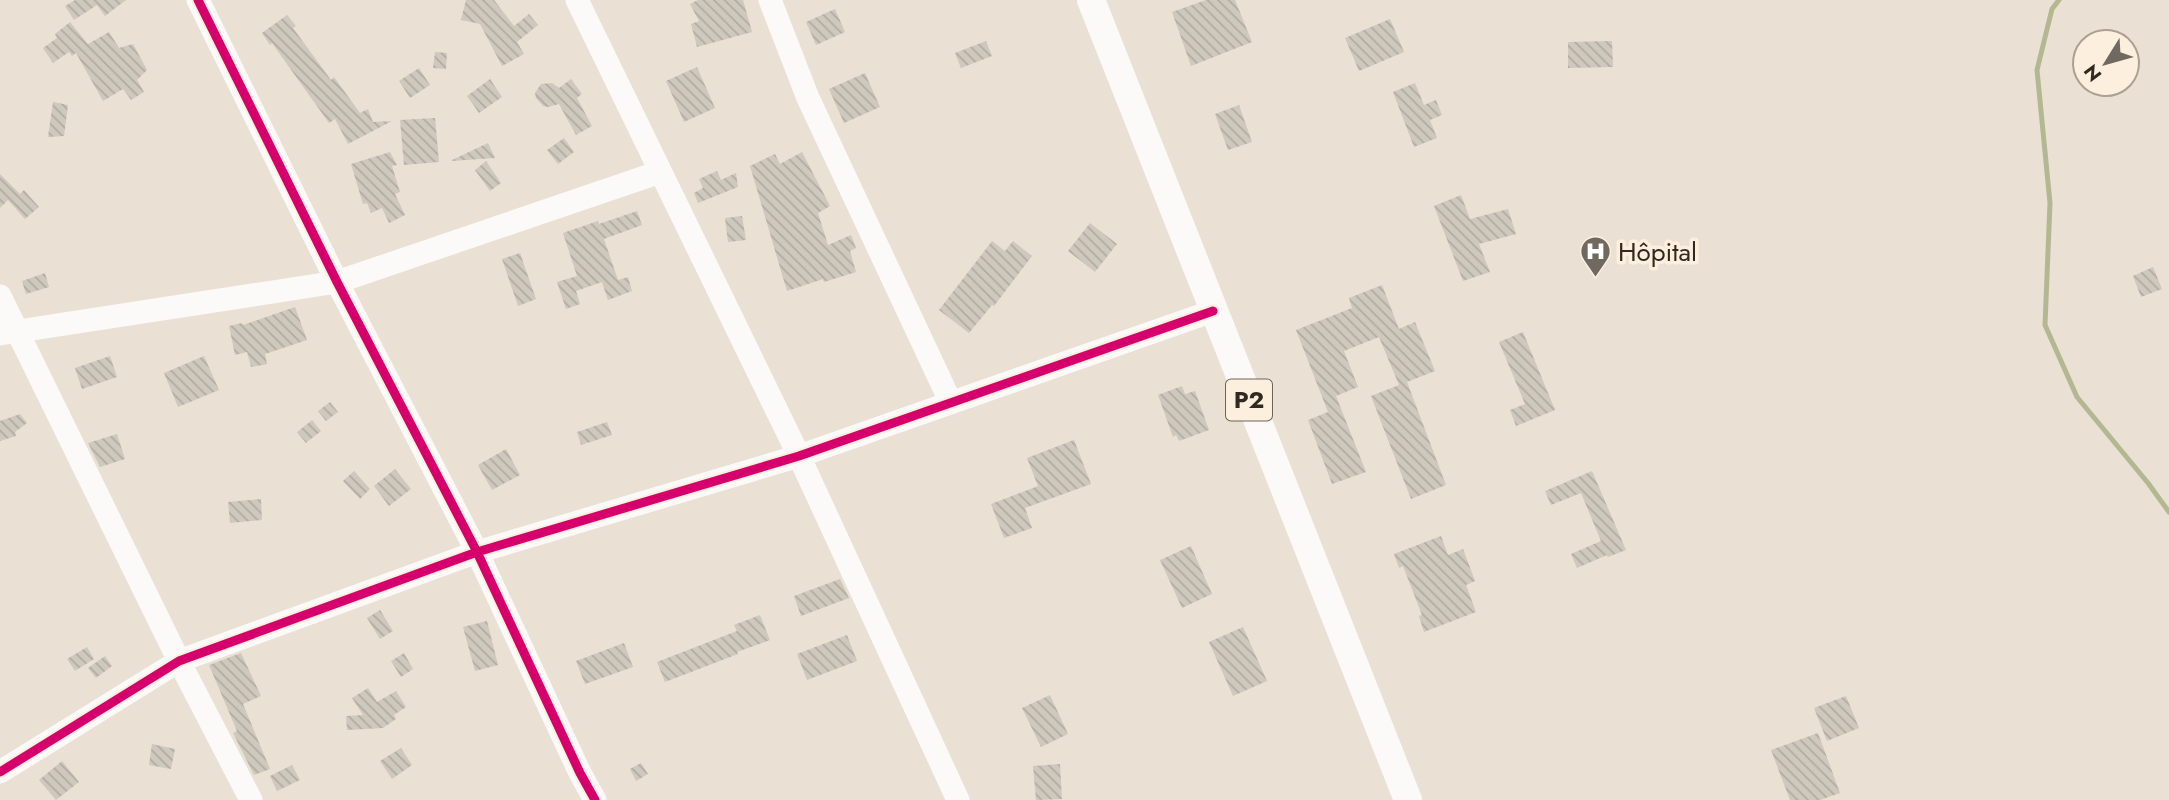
<svg xmlns="http://www.w3.org/2000/svg" width="2169" height="800" font-family="Jost,sans-serif">
<defs>
<pattern id="building-back-hatch" width="6" height="6" patternUnits="userSpaceOnUse" patternTransform="scale(1.75)"><rect width="6" height="6" fill="#cec8bd"/><path d="M-1 5l2 2M0 0l6 6M5-1l2 2" fill="none" stroke="#b1aca2"/></pattern>
</defs>
<rect width="100%" height="100%" fill="#eae0d4"/>
<g fill="none" stroke-linecap="round" stroke-linejoin="round">
<!-- stream -->
<path stroke="#b3b892" stroke-width="5" d="M2059 0 2052 9 2037 70 2050 203 2045 325 2077 397 2148 483 2169 512"/>
</g>
<!-- building -->
<path fill="url(#building-back-hatch)" d="M75 0H126L105 16 97 5 74 20 65 6Z
M466 0H494L514 26 529 14 538 25 517 42 524 54 502 66 480 24 461 20Z
M698 0H743L752 32 697 47 691 24 699 21 690 4Z
M1206 0H1235L1252 42 1191 66 1172 12Z
M835 9 845 32 816 45 806 22Z
M287 15 296 26 293 28 331 80 334 77 360 113 368 109 373 122 392 121 348 144 335 119 329 123 272 43 270 45 262 33Z
M1390 19 1404 52 1359 71 1345 38Z
M70 22 88 44 109 32 119 48 133 44 147 70 137 80 144 92 131 100 123 89 103 101 76 53 72 56 69 52 53 63 43 48 57 38 55 34Z
M986 41 992 56 961 68 955 53Z
M1612 41 1613 67 1568 68V42Z
M435 52 447 53 446 69 433 68Z
M697 67 715 108 684 122 666 81Z
M419 68 430 85 410 98 399 81Z
M865 73 880 107 844 123 829 89Z
M490 79 502 97 479 113 467 96Z
M571 79 582 94 577 98 592 126 576 135 559 104 548 107 543 106 536 98 535 93 541 84 552 83 559 88Z
M1415 83 1424 105 1436 100 1442 115 1430 120 1437 138 1414 147 1393 92Z
M53 102 68 105 64 136 48 137Z
M1239 105 1252 142 1228 150 1215 114Z
M435 118 439 162 404 165 400 120Z
M564 138 574 152 558 164 547 150Z
M488 143 495 158 452 161V160Z
M390 152 397 165 392 166 400 192 395 194 405 215 389 223 382 208 371 213 367 203 363 204 351 164Z
M802 152 830 206 818 213 828 245 851 235 856 248 850 251 856 272 824 282 823 279 787 291 750 166 775 154 780 164Z
M486 161 501 183 490 191 475 170Z
M717 171 721 180 736 173 738 187 698 203 694 193 703 188 699 179Z
M0 174 20 194 24 190 39 207 25 219 8 200 0 208Z
M1461 195 1470 219 1508 209 1516 234 1479 244 1490 272 1463 281 1434 206Z
M637 211 642 225 604 239 618 280 628 277 632 291 608 300 602 282 576 291 580 304 566 309 557 282 577 276 563 233 598 221 599 224Z
M742 216 746 240 728 242 725 218Z
M1090 223 1117 244 1095 272 1068 251Z
M992 241 1005 251 1013 241 1032 256 994 306 992 305 969 333 939 310Z
M520 253 536 299 518 306 502 259Z
M2153 267 2162 289 2141 297 2133 276Z
M45 273 49 287 26 294 22 281Z
M1382 285 1399 329 1415 322 1435 371 1407 382 1446 485 1411 499 1371 396 1399 385 1379 337 1344 351 1358 387 1336 396 1366 472 1332 484 1308 420 1328 412 1296 330 1352 308 1349 298Z
M295 307 307 340 265 354 267 364 251 367 247 352 235 355 229 326 242 323 243 325Z
M1523 332 1555 410 1516 426 1510 410 1525 404 1499 342Z
M110 356 117 377 82 389 75 368Z
M204 356 219 390 178 407 164 373Z
M1182 386 1185 394 1195 391 1209 430 1179 441 1176 435 1173 437 1158 395Z
M330 402 338 412 326 421 318 411Z
M20 414 27 423 15 432 16 436 0 441V421Z
M312 420 321 431 306 443 297 432Z
M607 422 612 435 581 445 577 432Z
M117 434 125 459 100 467 88 443Z
M1074 440 1091 484 1025 508 1032 528 1004 538 991 504 1038 486 1027 458Z
M506 449 520 475 492 490 478 465Z
M395 469 411 489 389 506 374 486Z
M354 471 370 489 360 499 343 481Z
M1592 471 1626 550 1608 557 1607 555 1577 568 1571 554 1601 541 1581 493 1551 505 1545 491Z
M261 499 262 520 230 523 228 502Z
M1441 536 1448 555 1463 549 1475 581 1466 585 1476 612 1424 632 1419 616 1422 615 1403 566 1399 568 1394 554Z
M1191 546 1212 594 1182 608 1160 560Z
M840 579 849 598 801 616 794 596Z
M380 610 393 631 380 639 367 618Z
M760 615 770 640 737 652 738 654 665 682 657 662 737 631 734 625Z
M487 621 498 665 475 671 463 627Z
M1243 627 1267 681 1233 696 1209 642Z
M847 635 857 661 807 680 797 654Z
M624 643 633 667 585 684 576 661Z
M87 647 94 659 75 671 67 659Z
M241 653 261 696 243 704 270 769 254 775 233 733 237 731 209 665Z
M404 653 413 669 401 677 391 661Z
M105 656 112 666 96 678 88 668Z
M368 688 377 702 396 691 406 707 394 715 396 719 383 728 347 730 346 716 363 715 352 698Z
M1050 695 1068 734 1041 747 1022 708Z
M1846 696 1859 728 1827 741 1814 708Z
M1818 733 1840 793 1820 800H1790L1771 750Z
M152 744 175 749 171 769 149 765Z
M401 748 412 765 392 779 380 761Z
M62 761 79 782 56 800 39 780Z
M641 763 648 774 636 781 630 769Z
M1060 764 1062 799 1036 800 1033 766Z
M292 765 300 780 277 791 270 776Z"/>
<g fill="none" stroke-linecap="round" stroke-linejoin="round">
<!-- minor -->
<path stroke="#fcfaf9" stroke-width="23" d="M198 0 337 282 477 552 580 773 595 800
M577 0 799 456 958 800
M770 0 808 98 951 403
M0 296 179 661 251 800
M0 334 337 282 660 172
M0 772 179 661 477 552 799 456 1213 311"/>
<!-- major -->
<path stroke="#fcfaf9" stroke-width="28" d="M1091 0 1408 800"/>
<defs>
<path id="cycleway" d="M198 0 337 282 477 552 580 773 595 800
M0 772 179 661 477 552 799 456 1213 311"/>
</defs>
<!-- cycleway casing -->
<use href="#cycleway" stroke="#fdefdd" stroke-width="13"/>
<!-- cycleway -->
<use href="#cycleway" stroke="#d6006c" stroke-width="9"/>
</g>
<!-- icons -->
<defs>
<symbol id="hospital-pin" viewBox="-11 -11 22 30"><path d="M0 17L-7.5 6A9.5 9.5 0 1 1 7.5 6Z" fill="#706960" stroke="#fdefdd"/><path d="M-5-5h3v3.5h4V-5h3V5h-3V1.5h-4V5h-3Z" fill="#fff"/></symbol>
</defs>
<g fill-rule="evenodd">
<use href="#hospital-pin" x="1578" y="234" width="35" height="47"/>
</g>
<g text-anchor="middle" stroke-width="7" stroke-linejoin="round" paint-order="stroke">
<!-- shield labels -->
<rect fill="#fdefdd" stroke="#6d6459" stroke-width="2" x="1226" y="379.5" width="46" height="41" rx="5"/>
<g font-size="24" font-weight="bold" fill="#2f2921">
<text x="1249" y="408">P2</text>
</g>
<!-- poi labels -->
<g font-size="26" fill="#2f2921" stroke="#fdefdd" text-anchor="start">
<text x="1618" y="261">Hôpital</text>
</g>
</g>
<!-- north arrow -->
<g transform="translate(2106 63) rotate(233)"><circle r="33" fill="#fdefdd" stroke="#aba092" stroke-width="2"/>
<path d="M0-5L12 26L0 18L-12 26Z" fill="#706960"/>
<text y="-10" font-size="19" font-weight="bold" text-anchor="middle" fill="#2f2921">N</text>
</g>
</svg>
